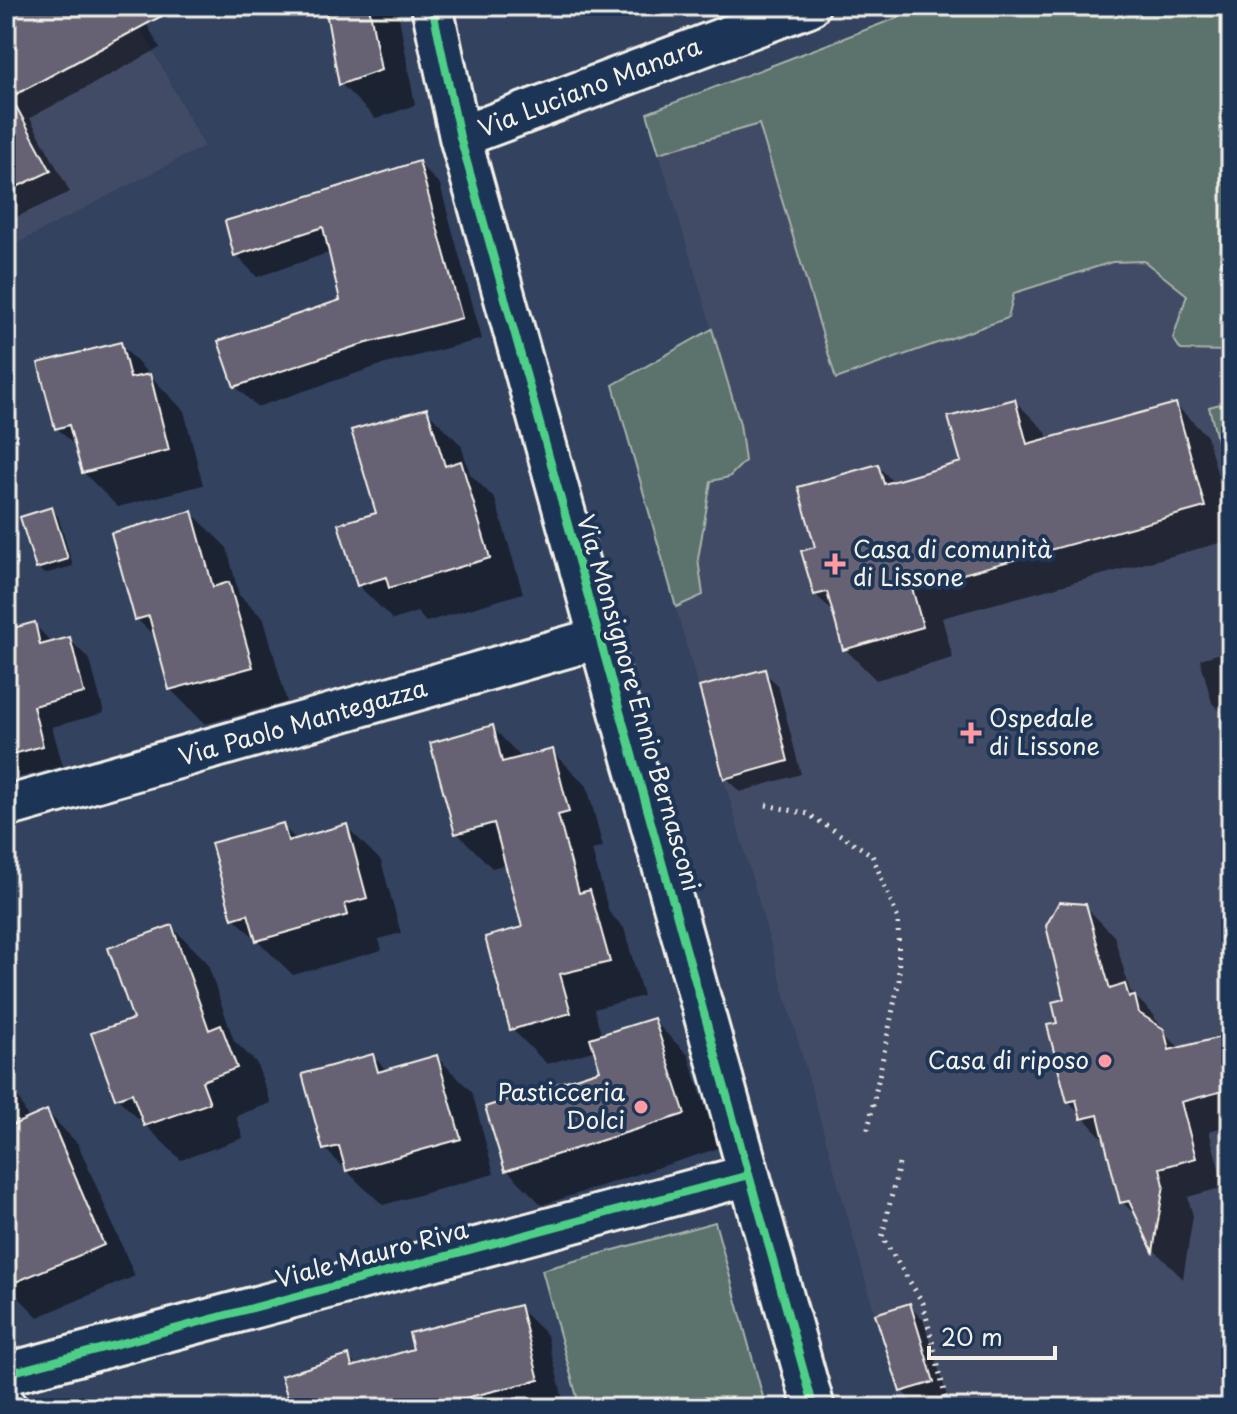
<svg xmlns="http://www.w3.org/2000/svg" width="1237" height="1414" font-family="'Playpen Sans',sans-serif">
<rect width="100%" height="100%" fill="#33425f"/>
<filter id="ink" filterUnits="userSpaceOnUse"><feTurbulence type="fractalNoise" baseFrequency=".0125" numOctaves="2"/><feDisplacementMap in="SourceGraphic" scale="16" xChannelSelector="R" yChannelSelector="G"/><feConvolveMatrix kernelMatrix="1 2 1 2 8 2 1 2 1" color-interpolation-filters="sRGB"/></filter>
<g filter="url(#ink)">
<!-- built -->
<path fill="#424c65" d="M6 6H129L204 146 6 249Z
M928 6H1231V1408H904L875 1314 613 385 712 329 647 113Z"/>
<!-- green -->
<path fill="#5b726d" stroke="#a8b2aa" stroke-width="2" d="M928 6H1231V351L1181 350 1173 338 1187 295 1144 261 1112 262 1014 293 1008 318 836 379 759 124 659 153 647 113Z
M712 329 740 424 745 461 729 477 711 481 698 559 703 595 676 607 613 385Z
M1231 401V496L1209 407Z
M715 1222 766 1408H580L542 1270Z"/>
<!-- shadow -->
<path fill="#0007" d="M6 6H137L160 48 30 118 70 192 6 222Z
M327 6H397L415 105 376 119 341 84Z
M418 163 440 185 482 339 378 366 257 407 235 386 343 301 331 252 257 277 236 255 227 222Z
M120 344 184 411 203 485 118 507 83 472 77 448 57 428Z
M1015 401 1046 432 1048 440 1176 405 1207 436 1231 523V540L942 618 953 658 876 680 845 649 836 615 815 594 818 548 878 466 894 483 963 463Z
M426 410 461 445 470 474 495 499 523 593 426 622 417 612 393 620 358 585 378 514Z
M52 509 58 516 73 566 44 574 38 568Z
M192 513 227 548 239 595 264 619 287 702 205 724 170 689 157 639 137 619 114 535Z
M34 624 53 644 69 639 90 660 104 713 52 727 63 766 6 781V632Z
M1231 650V722L1212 703 1200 659Z
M764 672 778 685 801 774 740 792 726 778Z
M492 727 523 759 552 751 587 786 603 847 592 850 609 912 624 928 643 996 594 1009 602 1037 653 1020 688 1055 719 1148 542 1205 507 1170 603 1071 596 1050 547 1064 512 1029 524 929 507 864 492 868 457 833Z
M282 826 297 840 346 826 381 861 401 933 379 939 382 950 293 975 234 918Z
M1085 906 1114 936 1130 991 1154 1015 1155 1019 1163 1027 1165 1034 1181 1049 1225 1038 1231 1045V1125L1209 1131 1224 1187 1188 1197 1193 1216 1183 1279 1155 1251 1140 1219 1122 1202 1107 1143 1068 1101 1060 1024 1067 1001Z
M172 927 207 962 234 1041 256 1062 271 1103 236 1116 243 1138 181 1160 117 1098 136 1020Z
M373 1056 387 1071 437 1057 472 1092 494 1174 383 1205 360 1184 325 1149Z
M6 1071 29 1120 47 1112 78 1144 135 1276 38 1317 14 1293 6 1296Z
M909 1306 923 1319 947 1396 915 1405 902 1391Z
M519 1308 547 1335 565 1407 293 1408 348 1357 358 1367 416 1350Z"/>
<!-- building -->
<path fill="#666273" stroke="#f4f1e8" stroke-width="2" d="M6 6H180L11 97 51 171 6 192Z
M325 6H369L381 70 339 85Z
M419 161 462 318 356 346 234 387 218 341 340 300 323 227 234 256 225 221 338 187Z
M121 342 130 378 150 374 169 450 82 473 69 425 55 429 38 363Z
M1015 399 1027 444 1176 403 1205 507 912 588 923 627 843 650 827 592 814 595 801 551 815 547 798 487 878 464 884 484 961 462 948 417Z
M427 408 445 466 461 461 490 558 389 588 386 577 357 586 338 524 376 513 351 430Z
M52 507 68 559 36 569 20 517Z
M192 511 213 587 229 582 253 667 169 690 149 616 135 620 111 533Z
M35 622 40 645 70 637 84 693 33 706 43 746 6 756V630Z
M765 669 788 761 724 779 699 687Z
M493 725 502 762 553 749 569 812 558 815 579 893 590 890 610 962 560 974 571 1013 510 1030 485 937 522 927 494 823 455 834 430 743Z
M283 823 288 841 347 824 367 898 345 904 348 915 256 941 248 914 232 919 211 843Z
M1059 902 1086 904 1110 989 1125 984 1129 997 1135 996 1139 1013 1164 1029 1169 1050 1225 1036 1231 1059V1089L1181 1102 1196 1158 1160 1168 1164 1185 1153 1252 1129 1201 1120 1203 1098 1115 1081 1119 1076 1100 1067 1102 1047 1025 1057 1023 1052 1002 1064 999 1046 926Z
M172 925 209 1030 221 1025 237 1068 202 1081 210 1103 144 1126 132 1093 115 1099 91 1033 133 1019 108 948Z
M654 1018 685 1114 505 1171 485 1107 600 1070 590 1038Z
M373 1054 378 1072 437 1055 461 1139 346 1171 339 1146 323 1150 302 1074Z
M47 1110 104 1245 6 1286V1128Z
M910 1303 934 1382 900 1392 875 1314Z
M520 1305 539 1380 424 1408H291L281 1376 349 1355 352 1367 413 1349 409 1333Z"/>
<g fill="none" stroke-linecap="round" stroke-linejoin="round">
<defs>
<path id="minor" d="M432 6 460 137 814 1408
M460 137 809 6
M6 807 599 638
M6 1374 749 1175
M6 1407V1408"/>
</defs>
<!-- minor casing -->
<use href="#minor" stroke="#f4f1e8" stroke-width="46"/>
<!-- path -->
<path stroke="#f4f1e8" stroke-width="5" stroke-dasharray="2 6" stroke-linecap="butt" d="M766 805 808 814 872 855 898 919 899 980 867 1134
M899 1164 882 1237 923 1303 948 1408"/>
<!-- minor -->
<use href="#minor" stroke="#1d3557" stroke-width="40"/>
<defs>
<path id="cycleway" d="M432 6 460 137 814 1408
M6 1374 749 1175"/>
</defs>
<!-- cycleway casing -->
<use href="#cycleway" stroke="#1d3557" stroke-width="13"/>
<!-- cycleway -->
<use href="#cycleway" stroke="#4dcf88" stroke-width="8"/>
</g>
</g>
<!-- markers -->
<g fill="#ff9aa2" stroke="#1d3557" stroke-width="3">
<path d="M831 552h8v8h8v8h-8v8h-8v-8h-8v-8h8z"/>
<path d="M967 721h8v8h8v8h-8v8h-8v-8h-8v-8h8z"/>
<circle cx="1105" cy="1061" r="8"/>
<circle cx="641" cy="1107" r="8"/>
</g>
<g text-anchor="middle" stroke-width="8" stroke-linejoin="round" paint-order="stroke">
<!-- street labels -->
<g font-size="24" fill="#f4f1e8" stroke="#1d3557">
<text transform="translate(590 88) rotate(-21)" y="8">Via Luciano Manara</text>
<text transform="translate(638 703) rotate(74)" y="8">Via Monsignore Ennio Bernasconi</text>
<text transform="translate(303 723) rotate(-16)" y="8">Via Paolo Mantegazza</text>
<text transform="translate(372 1255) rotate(-15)" y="8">Viale Mauro Riva</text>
</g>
<!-- poi labels -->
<g font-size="24" fill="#f4f1e8" stroke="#1d3557" text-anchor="start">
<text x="853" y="558">Casa di comunità<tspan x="853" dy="28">di Lissone</tspan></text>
<text x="989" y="727">Ospedale<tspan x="989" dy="28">di Lissone</tspan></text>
<text x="1089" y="1069" text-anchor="end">Casa di riposo</text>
<text x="625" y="1101" text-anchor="end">Pasticceria<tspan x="625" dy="28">Dolci</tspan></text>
</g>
</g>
<!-- margin -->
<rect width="1237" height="1414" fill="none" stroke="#1d3557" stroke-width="32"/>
<rect x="16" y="16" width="1205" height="1382" fill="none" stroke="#f4f1e8" stroke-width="3" filter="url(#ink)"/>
<!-- scale -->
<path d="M929 1346v12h126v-12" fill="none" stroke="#f4f1e8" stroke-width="4"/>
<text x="941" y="1346" font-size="24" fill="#f4f1e8" stroke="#1d3557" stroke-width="6" paint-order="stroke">20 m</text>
</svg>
